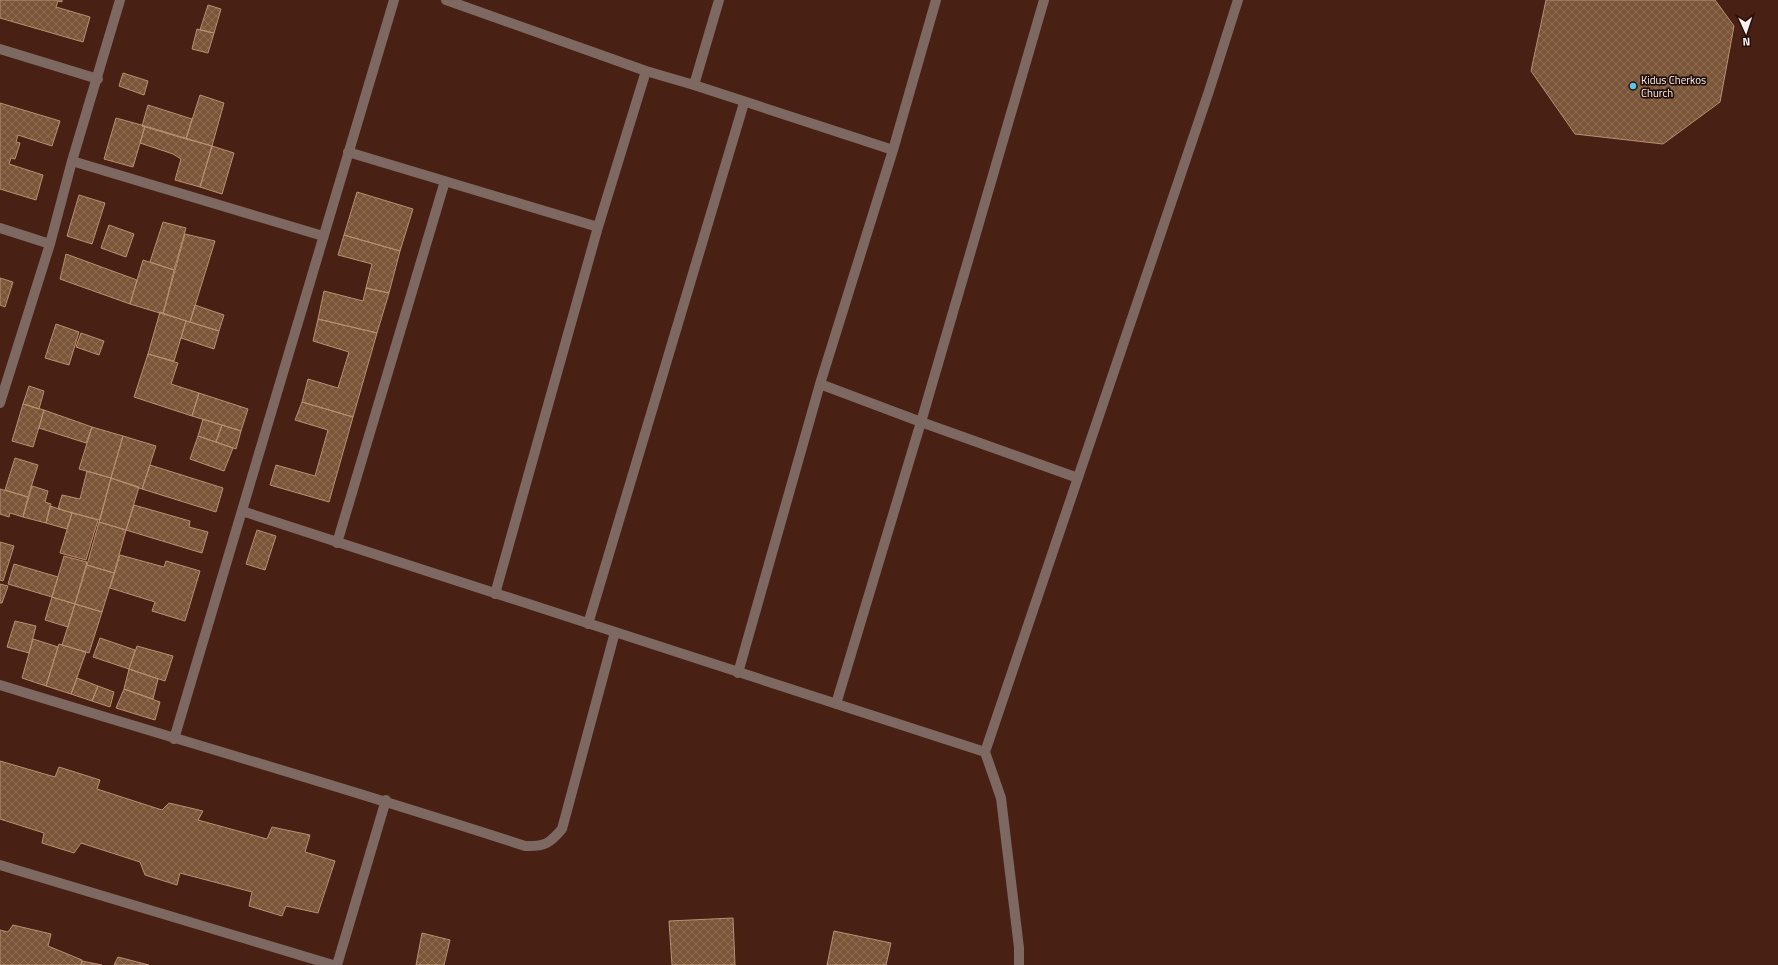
<svg xmlns="http://www.w3.org/2000/svg" width="1778" height="965" font-family="'Titillium Web',sans-serif">
<defs>
<pattern id="building-cross-hatch" width="8" height="8" patternUnits="userSpaceOnUse"><rect width="8" height="8" fill="#7b5538"/><path d="M0 0l8 8M0 8l8-8" fill="none" stroke="#8f6e55"/></pattern>
</defs>
<rect width="100%" height="100%" fill="#492014"/>
<!-- building -->
<path fill="url(#building-cross-hatch)" stroke="#ba9072" d="M0 0H62V2L58 1 56 7 90 17 83 42 0 18Z
M1546 0H1715L1734 26 1720 102 1663 144 1575 134 1531 71Z
M208 5 221 9 214 33 200 30Z
M197 29 214 33 208 53 192 49Z
M123 73 148 81 144 95 119 86Z
M200 95 224 103 212 146 186 139Z
M0 103 60 121 52 146 18 135 16 142 20 143 15 159 11 158 9 164 43 175 36 200 0 189Z
M148 105 192 119 186 139 142 126Z
M116 118 145 126 133 167 104 159Z
M145 126 212 146 200 187 175 180 181 159 173 154 140 143Z
M212 146 234 153 222 194 200 187Z
M357 192 413 209 400 251 344 235Z
M79 195 105 203 92 244 67 236Z
M163 222 186 228 174 270 150 262Z
M109 225 134 234 126 257 101 248Z
M185 234 215 241 190 322 163 314Z
M344 235 400 251 389 293 366 288 372 264 338 255Z
M66 254 137 280 130 304 60 279Z
M143 260 174 270 163 314 130 304Z
M0 278 13 282 5 307 0 305Z
M366 288 389 293 377 333 318 319 324 291 363 301Z
M195 305 224 315 219 331 190 322Z
M160 312 186 321 174 361 148 354Z
M318 319 377 333 353 417 302 402 308 379 338 388 349 352 313 341Z
M186 321 219 331 214 349 181 338Z
M56 324 79 332 69 365 45 358Z
M81 333 104 341 99 355 76 347Z
M148 354 178 363 171 384 199 393 192 416 134 397Z
M29 386 44 391 39 409 23 404Z
M199 393 248 409 241 431 192 416Z
M302 402 353 417 329 502 270 485 276 465 315 476 328 430 295 420Z
M23 404 44 410 33 447 12 441Z
M44 410 92 427 86 443 39 428Z
M203 419 222 425 216 442 198 436Z
M222 425 241 431 236 449 216 442Z
M92 427 123 436 111 478 79 469Z
M123 436 156 446 142 489 111 478Z
M198 436 233 448 224 471 190 459Z
M15 458 38 465 28 497 5 490Z
M150 465 223 488 216 512 142 489Z
M87 471 111 478 100 520 58 509 62 495 80 499Z
M111 478 139 487 126 530 99 522Z
M32 486 48 491 45 502 51 504 46 523 23 517Z
M0 489 28 497 23 517 10 513 9 517 0 514Z
M134 505 190 521 189 527 208 532 202 553 126 530Z
M50 506 72 513 67 529 46 523Z
M72 513 98 520 86 560 60 553Z
M99 522 126 530 114 573 87 565Z
M257 530 276 536 265 570 246 564Z
M0 542 14 546 3 581 0 580Z
M120 555 164 567 166 561 200 571 185 621 152 611 155 602 110 588Z
M64 556 87 562 75 604 52 597Z
M14 564 58 577 52 597 8 584Z
M87 565 114 573 102 612 75 604Z
M0 584 8 586 2 603H0Z
M52 597 75 604 68 627 45 620Z
M75 604 102 612 89 653 62 645Z
M15 621 36 626 29 653 7 647Z
M100 638 135 650 129 669 93 657Z
M33 639 58 647 46 686 22 678Z
M59 644 86 652 71 694 46 686Z
M137 646 173 656 165 681 129 669Z
M129 669 158 679 153 699 124 689Z
M77 678 98 686 92 701 71 694Z
M98 686 114 692 110 707 92 701Z
M124 689 160 702 155 720 116 708Z
M0 761 55 777 59 767 100 780 97 789 162 810 169 803 203 811 198 820 267 839 272 827 310 835 305 852 335 861 318 913 286 906 282 916 249 906 252 892 180 873 177 885 145 875 140 862 81 843 74 853 42 843 44 833 0 819Z
M733 918 735 965H672L669 921Z
M13 925 51 934 48 946 82 960 81 965H0V930L8 932Z
M834 931 891 943 886 965H827Z
M422 933 450 940 444 965H416Z
M118 957 149 965H114Z
M82 961 102 965H81Z"/>
<g fill="none" stroke-linecap="round" stroke-linejoin="round">
<!-- minor -->
<path stroke="#7e6862" stroke-width="10" d="M446 0 646 71 694 85 893 150
M0 49 98 79
M694 85 719 0
M348 152 598 227
M72 161 323 236
M0 228 50 244
M820 384 921 422 1078 478
M0 403 50 244 72 161 120 0
M242 511 985 752
M337 543 445 181
M495 594 598 227 646 71
M588 624 744 103
M738 673 820 384 893 150 936 0
M0 685C175 739 351 789 525 846 545 847 550 843 562 829L615 632
M836 704 921 422 1044 0
M174 739 394 0
M0 865 333 965
M337 965 386 800
M1019 965V948L1001 798 985 752 1209 91 1238 0"/>
</g>
<!-- markers -->
<circle fill="#59c8e5" stroke="#23100b" stroke-width="1.5" cx="1633" cy="86" r="4"/>
<g text-anchor="middle" stroke-width="3.5" stroke-linejoin="round" paint-order="stroke">
<!-- poi labels -->
<g font-size="11" fill="#fcf1ee" stroke="#23100b" text-anchor="start">
<text x="1641" y="84">Kidus Cherkos<tspan x="1641" dy="13">Church</tspan></text>
</g>
</g>
<!-- north arrow -->
<g transform="translate(1746 32) rotate(177)" stroke="#23100b" stroke-width="3" paint-order="stroke">
<path d="M0-3L7 15L0 10L-7 15Z" fill="#fcf1ee"/>
<text y="-6" font-size="11" font-weight="bold" text-anchor="middle" fill="#fcf1ee">N</text>
</g>
</svg>
